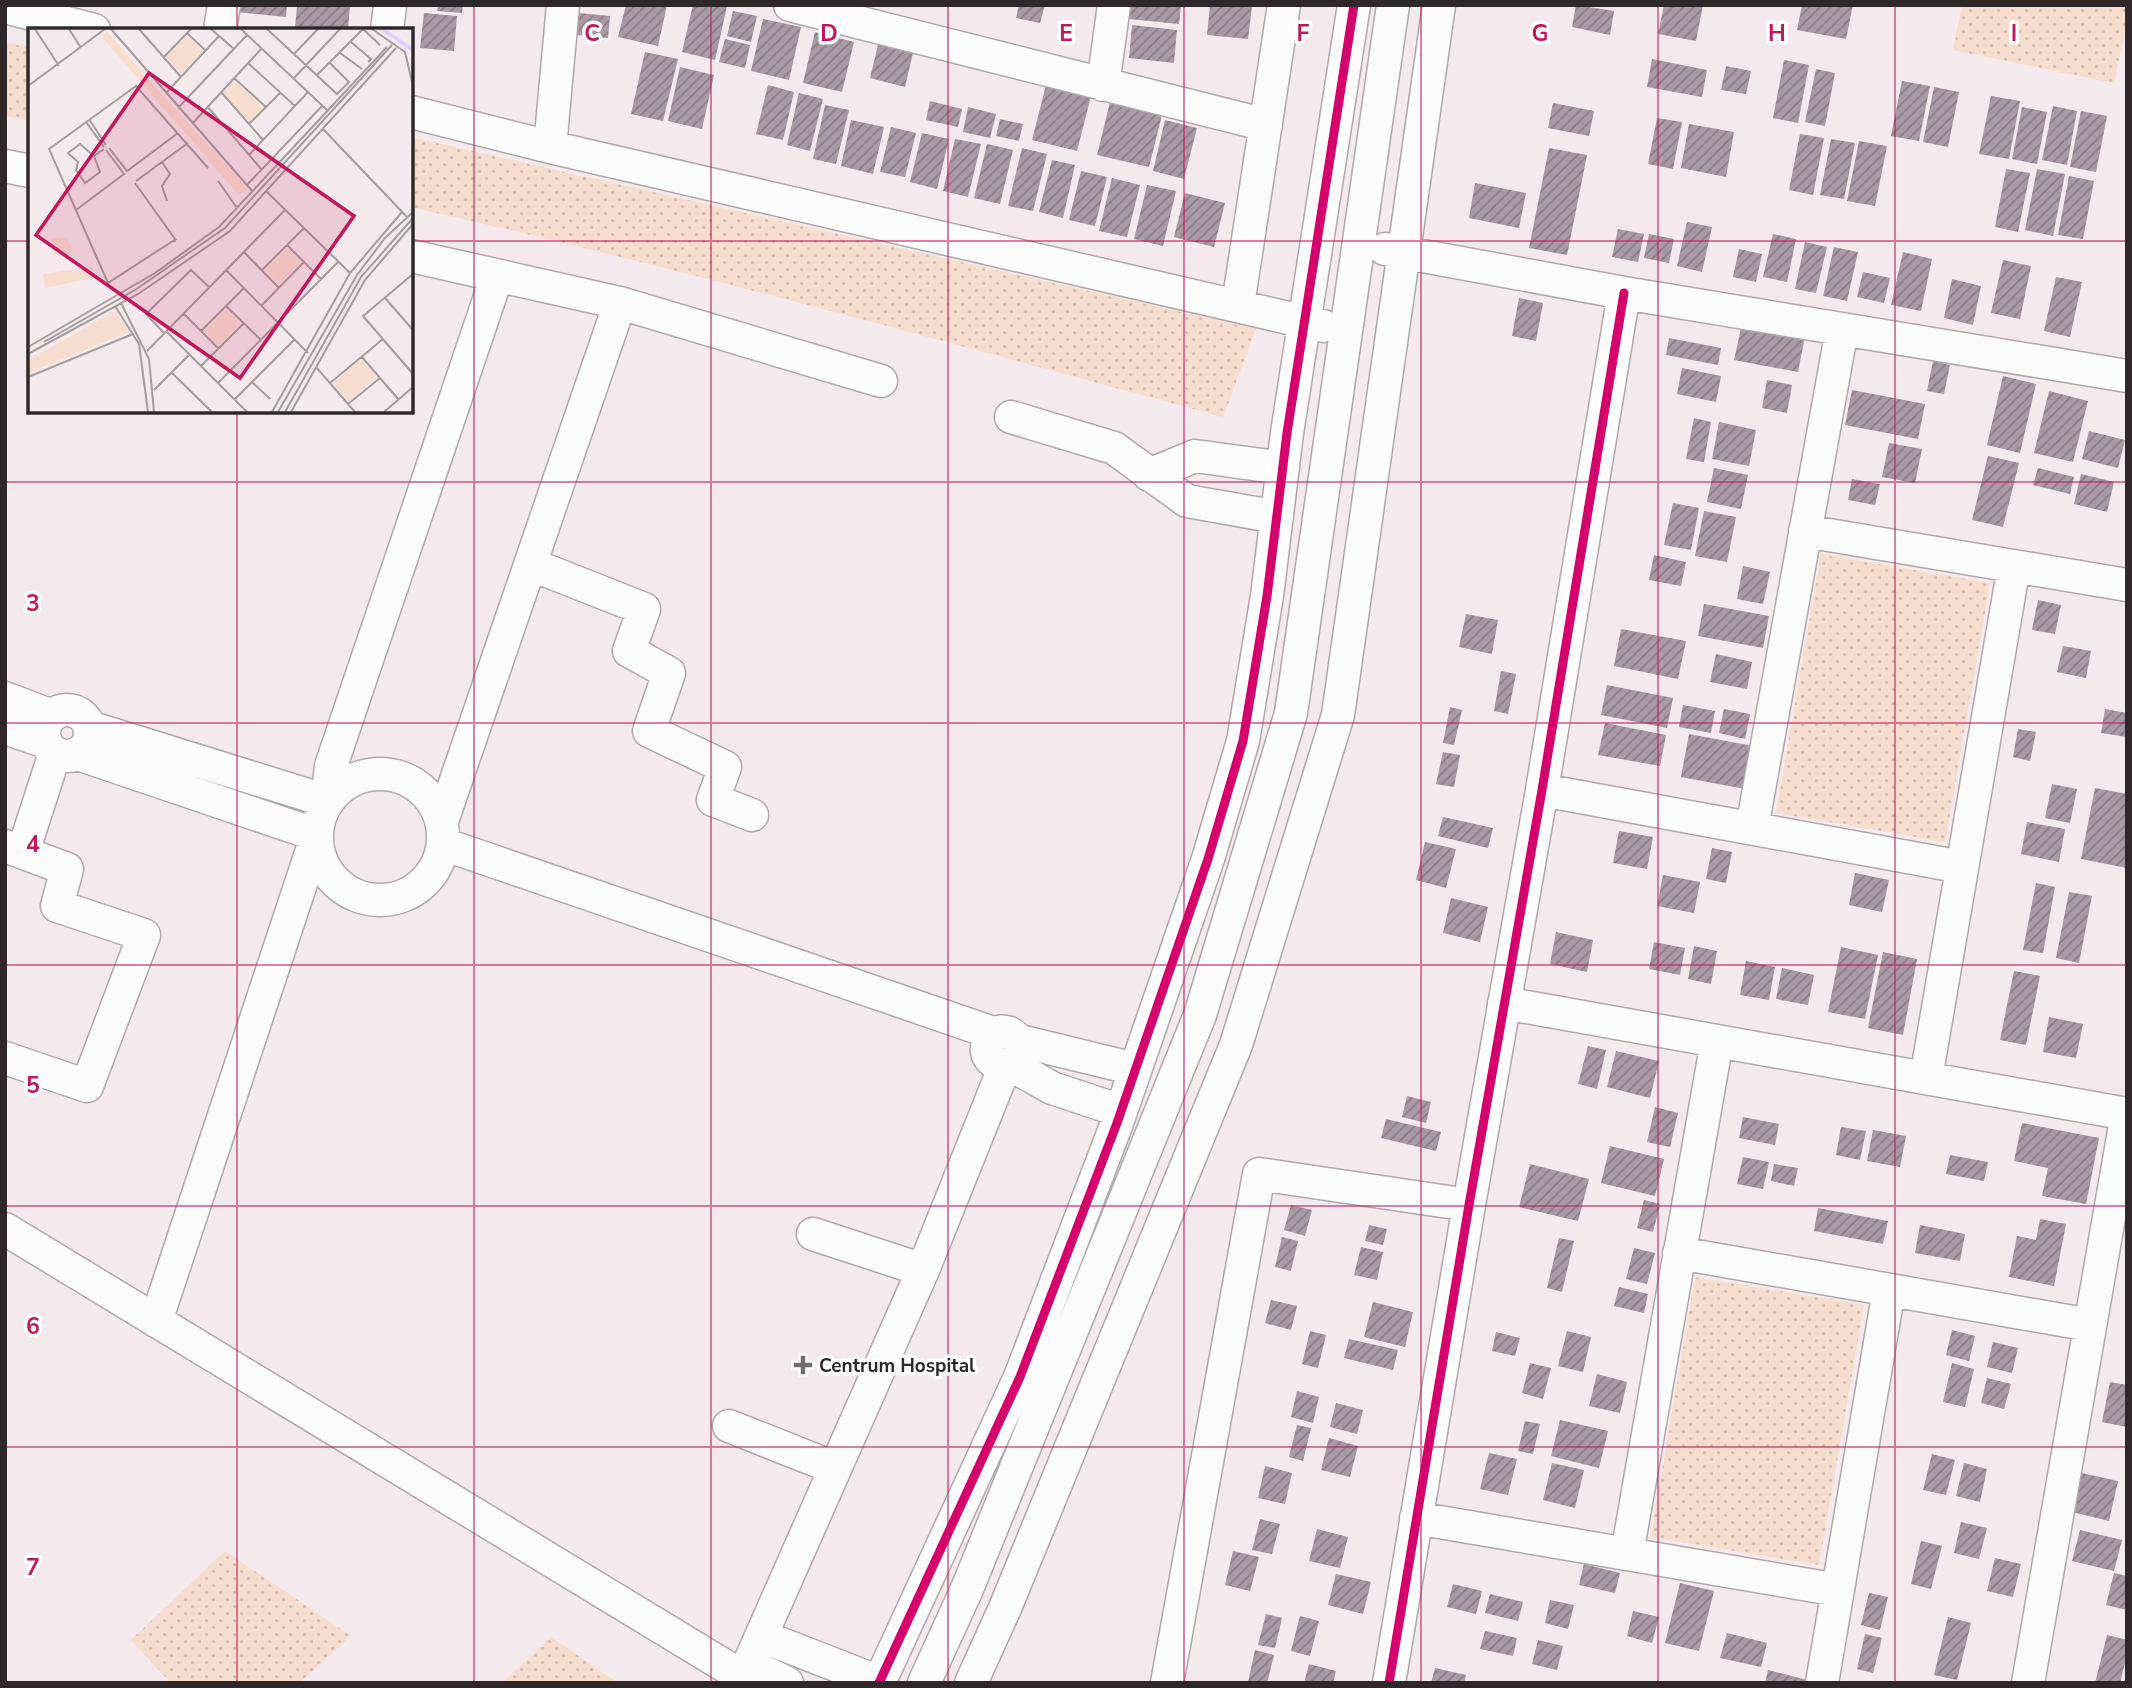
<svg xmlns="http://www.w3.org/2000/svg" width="2132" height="1688" font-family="'Nunito Sans',sans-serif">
<defs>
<pattern id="grass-dots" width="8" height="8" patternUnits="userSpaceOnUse" patternTransform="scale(1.75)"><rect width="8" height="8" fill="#f7ddcd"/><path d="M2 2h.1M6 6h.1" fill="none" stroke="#d4beb0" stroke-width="1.8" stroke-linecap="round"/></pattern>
<pattern id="building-hatch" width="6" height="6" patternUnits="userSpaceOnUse" patternTransform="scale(1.75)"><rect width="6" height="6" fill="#a999a4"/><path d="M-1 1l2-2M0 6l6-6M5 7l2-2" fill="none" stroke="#8a7d86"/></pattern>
</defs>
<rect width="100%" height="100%" fill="#f4e9ec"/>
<!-- grass -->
<path fill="url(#grass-dots)" d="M1962 5H2127V21L2114 83 1953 50Z
M5 42 30 48V121L5 116Z
M411 137 1256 329 1223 417C954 344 684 269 411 207Z
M1821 554 1990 583 1945 842 1776 813Z
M1695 1277 1864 1305 1819 1565 1651 1537Z
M225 1551 351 1636 299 1683H171L131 1640Z
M551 1637 618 1683H502Z"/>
<!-- building -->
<path fill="url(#building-hatch)" d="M237 5H287L286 17 236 12Z
M297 5H350L348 30 295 28Z
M438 5H463L462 13 437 11Z
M626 5H667L658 46 618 37Z
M693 5 727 6 715 60 682 52Z
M1019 5H1045L1040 23 1016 18Z
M1131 5H1181L1179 24 1129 19Z
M1210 5 1252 6 1248 39 1207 35Z
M1576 5 1614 11 1610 35 1572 27Z
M1664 5H1703L1696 41 1658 34Z
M1802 5H1853L1846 39 1797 30Z
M733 11 757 16 751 42 727 36Z
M568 12 610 16 608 38 566 34Z
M424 13 457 16 454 51 420 48Z
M763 19 801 27 789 80 751 71Z
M1132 25 1177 30 1174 63 1129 58Z
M815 32 854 42 842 92 803 83Z
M725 39 750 45 745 68 719 62Z
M878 45 913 53 905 87 870 78Z
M645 52 678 59 663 121 631 114Z
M1652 59 1707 70 1702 97 1647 87Z
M1784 60 1809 65 1798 123 1773 118Z
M1726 66 1751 71 1746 94 1721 90Z
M680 67 714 75 702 129 668 121Z
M1816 69 1835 73 1825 126 1805 122Z
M1902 81 1930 86 1919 141 1891 136Z
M768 85 794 92 783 140 756 134Z
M1046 85 1091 96 1077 151 1032 140Z
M1934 87 1959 92 1948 147 1923 142Z
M799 93 823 99 810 151 787 145Z
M1991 96 2020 101 2009 159 1979 154Z
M930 101 962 109 958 127 926 120Z
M1110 102 1162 115 1149 167 1097 155Z
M1553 103 1594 111 1589 136 1548 128Z
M825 105 849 110 836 164 813 159Z
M2053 106 2077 111 2067 165 2042 160Z
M968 107 996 114 990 138 963 132Z
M2022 107 2047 112 2037 164 2012 159Z
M2081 111 2107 116 2096 172 2070 167Z
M1657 118 1682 122 1673 169 1648 164Z
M1000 119 1023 124 1019 141 996 136Z
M851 120 884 127 873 174 841 166Z
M1165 120 1197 128 1184 179 1153 171Z
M1689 124 1734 132 1726 177 1681 168Z
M891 127 916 133 905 177 880 172Z
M922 133 949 139 937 189 910 182Z
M1800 134 1824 138 1813 195 1789 190Z
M955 139 981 144 968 197 943 191Z
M1831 139 1855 143 1844 199 1820 195Z
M1859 141 1887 146 1875 206 1847 201Z
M987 144 1013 150 1000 204 974 198Z
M1022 148 1047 154 1033 211 1008 206Z
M1549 148 1587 155 1567 255 1529 248Z
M1052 160 1075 165 1063 218 1039 212Z
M2006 169 2030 173 2018 232 1995 227Z
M2037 169 2065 174 2053 236 2025 230Z
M1081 171 1107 177 1095 226 1069 220Z
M2069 176 2094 181 2083 239 2058 235Z
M1112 178 1140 185 1127 237 1099 231Z
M1475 183 1526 193 1519 228 1469 218Z
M1147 185 1176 191 1163 246 1134 239Z
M1185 193 1225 203 1214 247 1174 237Z
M1687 222 1712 227 1702 272 1677 266Z
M1618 229 1644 234 1638 262 1612 257Z
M1649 234 1674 239 1669 263 1644 258Z
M1773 234 1796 239 1787 282 1763 277Z
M1805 242 1827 247 1816 293 1795 289Z
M1834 247 1858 252 1847 301 1823 296Z
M1739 249 1762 254 1756 282 1733 277Z
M1903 252 1932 259 1921 311 1891 305Z
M2003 260 2031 266 2020 319 1991 313Z
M1863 272 1890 278 1884 303 1857 297Z
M2056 277 2082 282 2070 337 2044 331Z
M1952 279 1981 286 1973 325 1944 318Z
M1519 298 1543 303 1536 341 1512 336Z
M1743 319 1806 331 1798 372 1734 360Z
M1669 338 1721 348 1718 365 1666 355Z
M1933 361 1950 365 1944 394 1927 391Z
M1682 368 1721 376 1716 402 1677 394Z
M2003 376 2036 384 2020 453 1987 445Z
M1767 380 1792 385 1787 413 1762 408Z
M1852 390 1925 404 1918 439 1845 425Z
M2049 391 2088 401 2073 462 2034 453Z
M1694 418 1711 422 1704 462 1686 459Z
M1719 422 1756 430 1749 466 1712 459Z
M2089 431 2125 440 2118 468 2082 459Z
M1889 443 1922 449 1915 483 1882 477Z
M1988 456 2019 463 2003 527 1972 520Z
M1714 468 1748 475 1741 509 1707 502Z
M2038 468 2074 477 2070 494 2033 485Z
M2081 474 2114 482 2107 512 2074 504Z
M1852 479 1880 484 1875 505 1848 500Z
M1673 503 1699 508 1691 550 1664 545Z
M1704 511 1736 517 1727 562 1695 556Z
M1654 555 1686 562 1681 586 1649 580Z
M1743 566 1770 572 1763 604 1737 599Z
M2038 600 2061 605 2055 634 2032 630Z
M1704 604 1769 616 1763 648 1698 636Z
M1466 614 1498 620 1492 654 1459 647Z
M1621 629 1686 641 1678 679 1614 666Z
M2063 646 2091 651 2086 678 2057 672Z
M1716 654 1752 662 1747 689 1710 682Z
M1501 671 1516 674 1508 714 1494 711Z
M1607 685 1673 698 1667 728 1601 715Z
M1683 705 1715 711 1711 733 1679 727Z
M1450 707 1462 710 1454 745 1443 743Z
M1724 709 1750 714 1745 739 1719 733Z
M2105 709 2127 713V737L2101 733Z
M1605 723 1666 735 1660 766 1598 755Z
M2018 729 2036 732 2030 761 2013 757Z
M1689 734 1753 746 1745 789 1681 777Z
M1443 752 1460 755 1454 787 1436 784Z
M2052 784 2077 789 2070 823 2045 818Z
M2095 788 2127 794V868L2081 859Z
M1443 817 1493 828 1488 848 1438 836Z
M2027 822 2065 829 2059 862 2021 854Z
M1619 831 1653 837 1647 869 1613 863Z
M1425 842 1456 849 1446 888 1416 880Z
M1712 848 1732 852 1726 883 1706 879Z
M1855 873 1889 880 1882 912 1849 905Z
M1663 875 1700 882 1694 913 1657 906Z
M2036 883 2055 887 2043 953 2023 950Z
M2069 892 2092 896 2079 963 2056 958Z
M1451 898 1488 907 1480 942 1443 933Z
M1556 932 1593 940 1587 972 1550 964Z
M1654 942 1685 948 1680 975 1649 969Z
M1694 946 1717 951 1711 984 1688 979Z
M1841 947 1878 955 1865 1019 1828 1012Z
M1883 952 1917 959 1903 1035 1868 1028Z
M1746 961 1775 967 1769 1000 1740 995Z
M1782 968 1814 975 1808 1005 1776 999Z
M2014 971 2040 976 2026 1045 2000 1040Z
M2049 1017 2083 1024 2076 1058 2043 1052Z
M1588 1046 1606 1050 1597 1089 1578 1084Z
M1616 1051 1659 1061 1650 1098 1607 1087Z
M1407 1096 1431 1102 1426 1123 1402 1117Z
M1655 1107 1678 1113 1670 1147 1647 1142Z
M1743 1117 1779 1124 1775 1145 1739 1138Z
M1386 1119 1441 1132 1436 1151 1381 1138Z
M2022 1123 2099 1138 2086 1204 2042 1196 2048 1168 2014 1161Z
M1841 1127 1866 1131 1860 1160 1836 1155Z
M1873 1130 1906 1136 1900 1167 1867 1161Z
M1610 1146 1664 1159 1655 1196 1601 1183Z
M1950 1155 1988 1162 1984 1181 1946 1174Z
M1743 1157 1769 1162 1763 1189 1737 1184Z
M1530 1164 1589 1179 1578 1221 1519 1207Z
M1774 1164 1798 1168 1794 1186 1771 1181Z
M1644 1200 1660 1204 1653 1232 1637 1228Z
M1291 1205 1312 1210 1305 1236 1284 1230Z
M1818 1208 1888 1221 1883 1244 1814 1231Z
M2040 1219 2066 1224 2054 1286 2009 1277 2017 1236 2036 1240Z
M1369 1225 1387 1229 1383 1245 1365 1241Z
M1920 1225 1965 1234 1960 1261 1915 1253Z
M1282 1237 1298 1241 1291 1271 1275 1267Z
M1559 1238 1574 1241 1562 1292 1547 1288Z
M1361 1247 1383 1252 1377 1280 1354 1275Z
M1634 1248 1655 1253 1647 1284 1626 1279Z
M1619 1287 1648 1294 1644 1313 1614 1306Z
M1271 1300 1297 1306 1291 1330 1265 1323Z
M1373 1302 1413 1312 1405 1347 1364 1337Z
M1952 1330 1975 1336 1969 1361 1946 1355Z
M1310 1331 1326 1335 1318 1368 1302 1364Z
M1567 1331 1591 1337 1583 1372 1558 1366Z
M1496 1332 1520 1338 1515 1356 1492 1351Z
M1349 1339 1398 1350 1393 1370 1344 1358Z
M1993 1342 2018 1348 2012 1373 1987 1367Z
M1530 1363 1551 1368 1543 1399 1522 1393Z
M1952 1363 1974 1369 1965 1407 1943 1402Z
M1597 1374 1627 1382 1620 1413 1589 1406Z
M1987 1378 2011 1384 2004 1409 1981 1403Z
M2110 1382 2127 1385V1427L2102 1422Z
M1297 1391 1319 1397 1313 1423 1291 1417Z
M1336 1403 1363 1410 1357 1434 1330 1427Z
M1560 1420 1608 1431 1599 1468 1551 1456Z
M1525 1421 1540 1424 1533 1454 1518 1451Z
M1297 1425 1311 1428 1303 1461 1289 1457Z
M1329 1438 1358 1446 1350 1477 1321 1470Z
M1489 1453 1517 1459 1508 1495 1480 1489Z
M1932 1454 1955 1460 1946 1495 1923 1490Z
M1552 1463 1584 1470 1575 1508 1543 1500Z
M1964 1463 1987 1469 1980 1502 1956 1496Z
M1265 1466 1292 1473 1285 1504 1258 1498Z
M2082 1473 2118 1481 2109 1521 2072 1512Z
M1260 1519 1280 1524 1272 1554 1252 1550Z
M1961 1522 1987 1528 1979 1559 1954 1553Z
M1317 1529 1348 1537 1340 1568 1309 1561Z
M2080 1530 2122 1540 2114 1571 2072 1561Z
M1921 1541 1942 1546 1931 1589 1911 1584Z
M1233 1551 1259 1557 1250 1591 1225 1585Z
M1995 1558 2021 1564 2013 1597 1987 1591Z
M1584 1564 1620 1573 1615 1593 1579 1585Z
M2114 1573 2127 1576V1610L2106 1605Z
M1336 1574 1371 1582 1363 1614 1328 1605Z
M1680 1583 1714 1591 1699 1651 1665 1643Z
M1453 1584 1482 1591 1476 1614 1447 1607Z
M1869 1593 1888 1597 1880 1630 1861 1625Z
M1490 1594 1523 1602 1518 1621 1485 1613Z
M1550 1600 1574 1605 1568 1629 1545 1623Z
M1633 1611 1659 1617 1652 1643 1627 1636Z
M1266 1614 1282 1618 1275 1648 1258 1645Z
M1300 1616 1319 1621 1310 1656 1291 1651Z
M1948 1617 1971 1623 1957 1680 1934 1675Z
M1485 1631 1517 1638 1513 1656 1480 1649Z
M1727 1633 1767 1643 1761 1667 1720 1658Z
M1865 1634 1882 1638 1873 1673 1857 1669Z
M2107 1635 2127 1640V1655L2120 1683H2095Z
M1538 1640 1563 1646 1557 1670 1532 1664Z
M1255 1650 1274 1655 1267 1683 1248 1682Z
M1309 1664 1336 1671 1333 1683H1304Z
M1435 1668 1466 1675 1464 1683H1431Z
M1768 1670 1815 1682V1683H1765Z"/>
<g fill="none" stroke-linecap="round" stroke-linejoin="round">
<defs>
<path id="minor" d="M790 5 1266 125
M5 7 94 30
M220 30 224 5
M387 30 390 5
M1103 85 1114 5
M411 112 550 147 1323 326
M550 147 563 5
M5 166 30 171
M1385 249 1624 293 2127 376
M411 256 620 303 881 381
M1238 305 1284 5
M1011 417 1114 448 1187 501 1277 517
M1149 475 1195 456 1283 468
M1805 531 2127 585
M530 564 644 609 629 651 669 673 649 731 725 767 713 800 752 815
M5 698 52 716
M44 733a23 23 0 1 1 46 0a23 23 0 1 1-46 0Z
M89 727 327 801 331 766 497 276
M5 728 46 742
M78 754 317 835 156 1321
M317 837a63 63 0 1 1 126 0a63 63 0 1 1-126 0Z
M1542 790 1962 867
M442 821 620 303
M1752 828 1842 329
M443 844 996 1034
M5 846 67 869 57 906 144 935 87 1086 5 1058
M23 852 55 753
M1504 1003 2127 1114
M1020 1041 1135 1069
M1011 1065 1052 1088 1121 1111
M1926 1078 2014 566
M5 1229 743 1677 923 1270 1005 1066C1047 1054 999 1011 988 1043 983 1056 994 1065 1005 1066
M813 1234 923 1270
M1679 1253 2090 1325
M729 1426 835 1468
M1416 1518 1838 1590
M1627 1554 1717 1041
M761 1636 879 1682
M748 1664 787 1683
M879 1683 1020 1377 1117 1123 1208 859 1243 741 1267 596 1287 433 1354 5
M924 1683 967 1589 1200 1015 1291 713 1393 5
M971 1683 1005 1608 1236 1045 1338 715 1439 5
M1167 1683 1259 1174 1469 1205
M1389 1683 1469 1205 1542 790 1624 293
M1822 1683 1889 1290
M2028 1683 2127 1114"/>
</defs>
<!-- minor casing -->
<use href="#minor" stroke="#b0a8aa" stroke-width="35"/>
<!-- minor -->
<use href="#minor" stroke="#fdfcfc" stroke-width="32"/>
<defs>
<path id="cycleway" d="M879 1683 1020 1377 1117 1123 1208 859 1243 741 1267 596 1287 433 1354 5
M1389 1683 1469 1205 1542 790 1624 293"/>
</defs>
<!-- cycleway casing -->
<use href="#cycleway" stroke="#fff" stroke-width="13"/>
<!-- cycleway -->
<use href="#cycleway" stroke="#d6006c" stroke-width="9"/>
</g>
<!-- grid -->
<path fill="none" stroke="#c2185b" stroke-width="2" stroke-opacity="0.55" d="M237 5V30M474 5V1683M711 5V1683M948 5V1683M1184 5V1683M1421 5V1683M1658 5V1683M1895 5V1683M5 241H30M411 241H2127M237 411V1683M5 482H2127M5 723H2127M5 965H2127M5 1206H2127M5 1447H2127"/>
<!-- markers -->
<path fill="#746c6e" stroke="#fff" stroke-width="2.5" d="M799.5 1354.5h7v7h7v7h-7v7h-7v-7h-7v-7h7z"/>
<g text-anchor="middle" stroke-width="7" stroke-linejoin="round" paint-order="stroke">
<!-- poi labels -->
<g font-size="19" font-weight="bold" fill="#2f282a" stroke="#fff" text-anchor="start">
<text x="819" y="1372">Centrum Hospital</text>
</g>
</g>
<!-- overview -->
<g transform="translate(28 28)">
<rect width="385" height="385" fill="#f4e9ec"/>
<path d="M79 4 131 63 220 161 211 167 73 8ZM159 8 175 23 153 45 138 29ZM207 53 235 79 222 94 195 65ZM39 209 45 225 26 227 24 211ZM259 220 273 234 251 256 237 242ZM64 239 68 249 17 260 15 246ZM198 281 212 295 191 317 176 303ZM87 283 101 304 0 345V332ZM333 331 349 349 320 373 305 355Z" fill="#f7ddcd"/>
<path fill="none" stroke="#e0cef9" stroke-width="3.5" d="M354 1 385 22"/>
<path fill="none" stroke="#a59c9e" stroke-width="2" d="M7 1 31 38M41 1 53 20M83 1 225 164M111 1 153 49M183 1 206 21M213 1 300 83M239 1 309 66 321 54 302 35M335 1 352 17M344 1 377 24 385 58M159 5 178 23M323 14 343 31 340 34M312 25 334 41M266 26 290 1M136 29 163 1M220 35 267 78M289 47 335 1M206 50 238 79M266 50 312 1M0 58 77 1M193 64 235 112M138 65 191 8M179 78 234 142M150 80 219 7M61 91 78 117M58 94 76 119M164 96 234 20M221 96 252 65M295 101 379 189M81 120 99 143 150 105M221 127 280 64M66 128 72 144 57 155 48 142 50 134 40 125 52 116 66 128 76 121M134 134 142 146 134 158 139 173M108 153 160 115M190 153 209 180M107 155 147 211M219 157 295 77M238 163 322 245M48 182 96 146 78 122M146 214 148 211 80 255 21 121 108 58 180 140M259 217 293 251M216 224 251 260M198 242 280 325M234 242 276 200M385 246 335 288 385 346M357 270 385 302M93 275 121 331 126 384M234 277 276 234M87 278 111 316 120 384M198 278 233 312M155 285 191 321M138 303 219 384M173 303 216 260M136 305 118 286 163 242 181 259M16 314 107 262 197 200 364 17M0 319 127 245 191 199 359 19M119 323 257 182M0 326 110 266 202 203 368 20M333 328 371 372M173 338 216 295M288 339 327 384M143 344 184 384M0 349 105 306M224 354 242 371M190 355 310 234M302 355 355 311M126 362 161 327M207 371 267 311M320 376 352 350M244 384 322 245 374 184M250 384 329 247 357 210 385 184M257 384 333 249 385 190M263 384 337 252 385 196M356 384 385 359"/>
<path fill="#c2185b" fill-opacity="0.15" stroke="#c2185b" stroke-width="3.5" d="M121 45 326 188 212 350 8 207Z"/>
<rect width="385" height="385" fill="none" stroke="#2f282a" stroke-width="3.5"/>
</g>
<g font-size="23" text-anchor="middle" font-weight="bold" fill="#c2185b" stroke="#fff" stroke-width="7" stroke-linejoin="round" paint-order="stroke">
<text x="592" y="41">C</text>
<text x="829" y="41">D</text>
<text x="1066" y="41">E</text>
<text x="1303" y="41">F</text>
<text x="1540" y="41">G</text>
<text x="1777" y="41">H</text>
<text x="2014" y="41">I</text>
<text x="33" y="611">3</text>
<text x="33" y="852">4</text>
<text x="33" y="1093">5</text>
<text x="33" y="1334">6</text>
<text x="33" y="1575">7</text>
</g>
<!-- border -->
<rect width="2132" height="1688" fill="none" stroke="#2f282a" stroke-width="14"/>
</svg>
